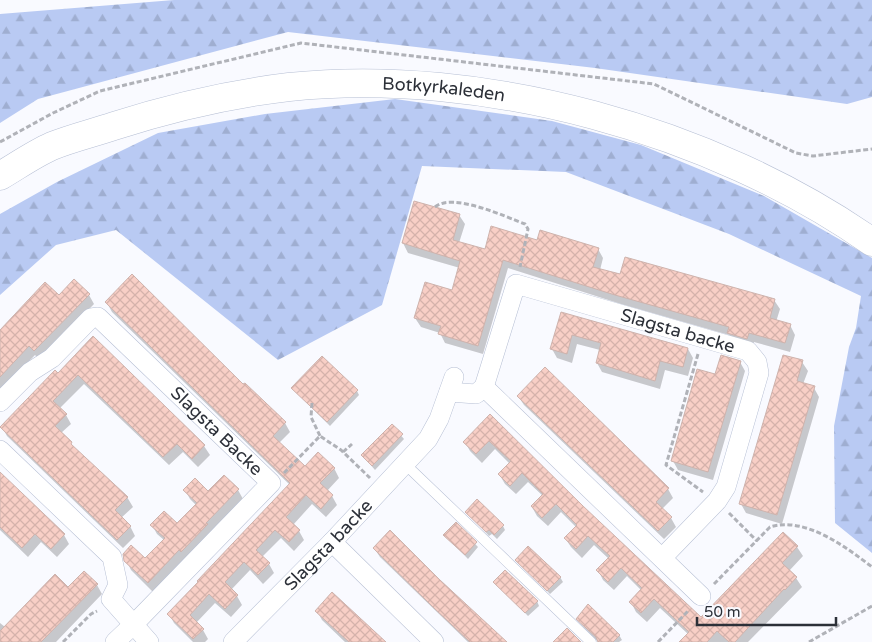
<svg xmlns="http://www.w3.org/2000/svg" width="872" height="642" font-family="'Varela Round',sans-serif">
<defs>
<pattern id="forest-firs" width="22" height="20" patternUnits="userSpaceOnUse" patternTransform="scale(1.25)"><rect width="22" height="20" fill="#b9caf3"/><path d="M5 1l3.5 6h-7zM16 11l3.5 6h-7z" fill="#9faed1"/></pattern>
<pattern id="building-cross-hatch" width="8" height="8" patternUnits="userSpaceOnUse" patternTransform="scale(1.25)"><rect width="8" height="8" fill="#f8cfc6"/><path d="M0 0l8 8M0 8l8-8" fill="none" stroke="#d5b2ab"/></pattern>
</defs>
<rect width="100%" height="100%" fill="#f9faff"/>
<!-- forest -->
<path fill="url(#forest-firs)" d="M174 0H872V97L847 104 595 68 288 32 38 99 0 123V14Z
M395 99 552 121 641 145 764 196 872 258V553L835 523 834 426 849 347 856 328 861 296 729 234 566 172 422 166 382 305 278 360 116 230 56 245 0 295V214L57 182 158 133 265 114Z"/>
<!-- shadow -->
<path fill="#0003" d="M459 215 465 224 459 243 486 250 538 241 598 249 603 258 600 270 621 276 774 300 780 309 776 322 790 325 795 335 790 352 754 342 752 348 734 342 729 335 621 304 508 268 483 354 445 343 440 333 421 327 415 318 453 292 460 268 408 253 403 243Z
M89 295 94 304 40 360 35 355 0 391V332L59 297Z
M107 303 243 386 285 423 290 432 279 443 305 468H334L339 478 327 491 332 496 337 505 326 517 312 504 293 525 299 531 304 540 294 551 281 538 262 557 269 564 274 573 263 584 250 570 231 590 237 596 242 605 231 617 215 603 196 623 203 630 208 639 205 642H193L174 623 169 614 290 485 112 312Z
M562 313 688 349 693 358 688 376 665 370 660 389 602 372 597 363 600 350 577 344 572 363 557 358 552 349Z
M93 338 204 446 210 455 198 467 183 452 169 465 84 384 59 409 66 415 71 424 61 433 74 448 127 497 133 507 121 518 130 526 135 536 123 548 7 436 2 427 58 375Z
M740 362 745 371 713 480 678 470 673 461 716 375Z
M802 362 808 371 803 384 814 388 819 397 782 524 746 513 741 504Z
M292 388 357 391 359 395 330 426Z
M518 396 668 489 673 498 662 509 671 518 676 527 664 539 524 405Z
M490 416 583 507 701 619 783 534 797 547 803 556 789 571 796 578 802 587 748 642H681L688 634 660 608 647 622 636 612 631 602 642 591 627 576 614 590 603 580 598 570 609 559 594 545 582 558 571 547 565 538 576 527 561 512 548 526 537 516 532 507 543 496 528 482 516 494 505 484 499 474 510 464 495 449 482 463 470 451 465 442Z
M392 425 404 439 375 470 362 455Z
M0 474 64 535 69 544 57 557 41 542 28 557 0 530Z
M224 477 238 490 243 499 153 592 131 570 126 560H145L164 540 157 534 152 525H177L196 505 190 499 185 490 208 493Z
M467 512 503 526 505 530 497 539 492 534 489 536Z
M456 524 478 547 468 559 445 535Z
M390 532 505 642H468L380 557 374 548Z
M517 560 560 577 563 582 550 594Z
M495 582 537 601 539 606 528 616Z
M97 585 102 594 56 642H0V623L5 627 68 589Z
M317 611 383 642H345L322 620Z
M580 623 619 635 622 640 619 642H598Z"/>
<!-- building -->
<path fill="url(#building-cross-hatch)" stroke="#ceb3ad" d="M414 201 460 214 453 240 485 249 491 226 537 240 540 230 599 248 593 267 620 274 625 257 775 299 770 318 791 324 785 343 749 333 747 339 727 333 729 327 615 295 503 260 478 346 438 334 441 326 414 318 425 282 452 290 460 261 402 243Z
M132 274 243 384 245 383 286 422 273 436 305 466 318 452 335 468 320 483 333 495 321 509 306 495 286 517 300 530 289 542 275 530 256 550 270 563 258 575 244 562 225 582 238 595 225 609 209 594 190 615 204 629 193 639 167 614 198 582 197 581 290 483 105 302Z
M74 279 90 294 34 351 29 346 0 377V330L45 282 59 295Z
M561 312 688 348 683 367 660 361 655 381 596 363 601 343 572 335 567 354 550 349Z
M93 336 205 445 192 459 177 444 163 457 78 375 53 401 67 414 55 426 72 442 71 444 128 497 115 510 131 526 117 540 0 427 55 370 58 373Z
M721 355 741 361 708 472 671 461 697 369 715 374Z
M783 355 803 360 797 381 815 386 777 515 739 504Z
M322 356 358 390 327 422 291 388Z
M545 367 669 488 656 502 672 517 658 531 517 396Z
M490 414 583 506 701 617 783 532 798 546 782 563 797 577 785 590 784 589 735 642H729L717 631 707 642H679L689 632 654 599 641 613 629 602 642 588 621 568 608 582 596 570 610 556 588 536 576 549 564 538 577 525 556 504 542 518 531 506 543 494 522 473 510 486 498 474 511 461 489 441 476 454 463 442Z
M392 424 403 434 372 466 361 455Z
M0 472 65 534 51 549 35 534 22 548 0 527Z
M224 475 239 489 206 523 208 524 181 552 179 550 148 583 124 561 123 554 131 545 145 558 165 538 150 525 164 511 177 523 197 503 183 490 195 478 208 491Z
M477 499 504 525 494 535 489 530 486 532 465 512Z
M456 522 477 542 465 555 443 535Z
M390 530 440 580 507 642H470L433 607 373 548Z
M528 546 561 577 547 591 515 560Z
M505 570 538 601 525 613 493 582Z
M84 571 98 584 41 642H0V631L55 574 68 587Z
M332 592 386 642H349L315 611Z
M588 604 620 635 613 642H598L596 637 576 619Z
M567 628 581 642H553Z"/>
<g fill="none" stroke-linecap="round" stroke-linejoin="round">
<defs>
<path id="lane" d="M405 464 591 642"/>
<g id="street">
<path d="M484 387 701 596"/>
<path id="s1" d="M449 392 476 394 484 387 516 284 748 351 757 362 759 373 726 487 717 501 662 558"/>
<path id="s2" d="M0 402 30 372 52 358 91 318 98 317 271 483 133 625 115 642"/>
<path d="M0 450 112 557 118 585 111 599 149 642"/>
<path d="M332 542 434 642"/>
<path id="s3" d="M233 642 332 542 428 439 439 419 454 377"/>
</g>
<g id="secondary">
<path id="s4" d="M0 176C17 166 34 154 52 146 72 138 93 133 114 126 170 108 230 94 289 87 484 67 712 130 872 242"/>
</g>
</defs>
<!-- lane casing -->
<use href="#lane" stroke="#b6bfd4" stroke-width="11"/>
<!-- street casing -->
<use href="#street" stroke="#b6bfd4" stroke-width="20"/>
<!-- secondary casing -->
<use href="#secondary" stroke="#b6bfd4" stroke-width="29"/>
<!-- path -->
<path stroke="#b0b2b8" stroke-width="3" stroke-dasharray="5 2.5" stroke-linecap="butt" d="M0 142 53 113 100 91 301 43 654 84 796 153 813 156 872 149
M435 207C453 192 506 217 525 224L528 229 520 267
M698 354 666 465 703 492
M312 403 311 417 320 436
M343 452 352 444
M284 473 320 436 341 450 370 478
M729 513 757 541
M714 584 770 527C805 516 846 547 872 567
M63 642 91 614 97 611
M658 642 689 610
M809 642 872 606"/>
<!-- lane -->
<use href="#lane" stroke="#fff" stroke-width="10"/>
<!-- street -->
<use href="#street" stroke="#fff" stroke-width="19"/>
<!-- secondary -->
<use href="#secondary" stroke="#fff" stroke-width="28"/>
</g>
<g text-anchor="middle" stroke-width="4" stroke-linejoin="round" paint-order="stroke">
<!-- street labels -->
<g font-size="18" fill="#2c3038" stroke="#f9faff">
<text dy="6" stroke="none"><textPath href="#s4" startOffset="460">Botkyrkaleden</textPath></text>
<text dy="6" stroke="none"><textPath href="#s1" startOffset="314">Slagsta backe</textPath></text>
<text dy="6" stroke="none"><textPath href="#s2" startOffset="296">Slagsta Backe</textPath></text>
<text dy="6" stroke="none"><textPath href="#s3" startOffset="136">Slagsta backe</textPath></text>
</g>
</g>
<!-- scale -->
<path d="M697 617v8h139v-8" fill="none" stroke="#2c3038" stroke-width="2.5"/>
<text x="704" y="617" font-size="15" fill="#2c3038" stroke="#f9faff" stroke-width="4" paint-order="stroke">50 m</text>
</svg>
